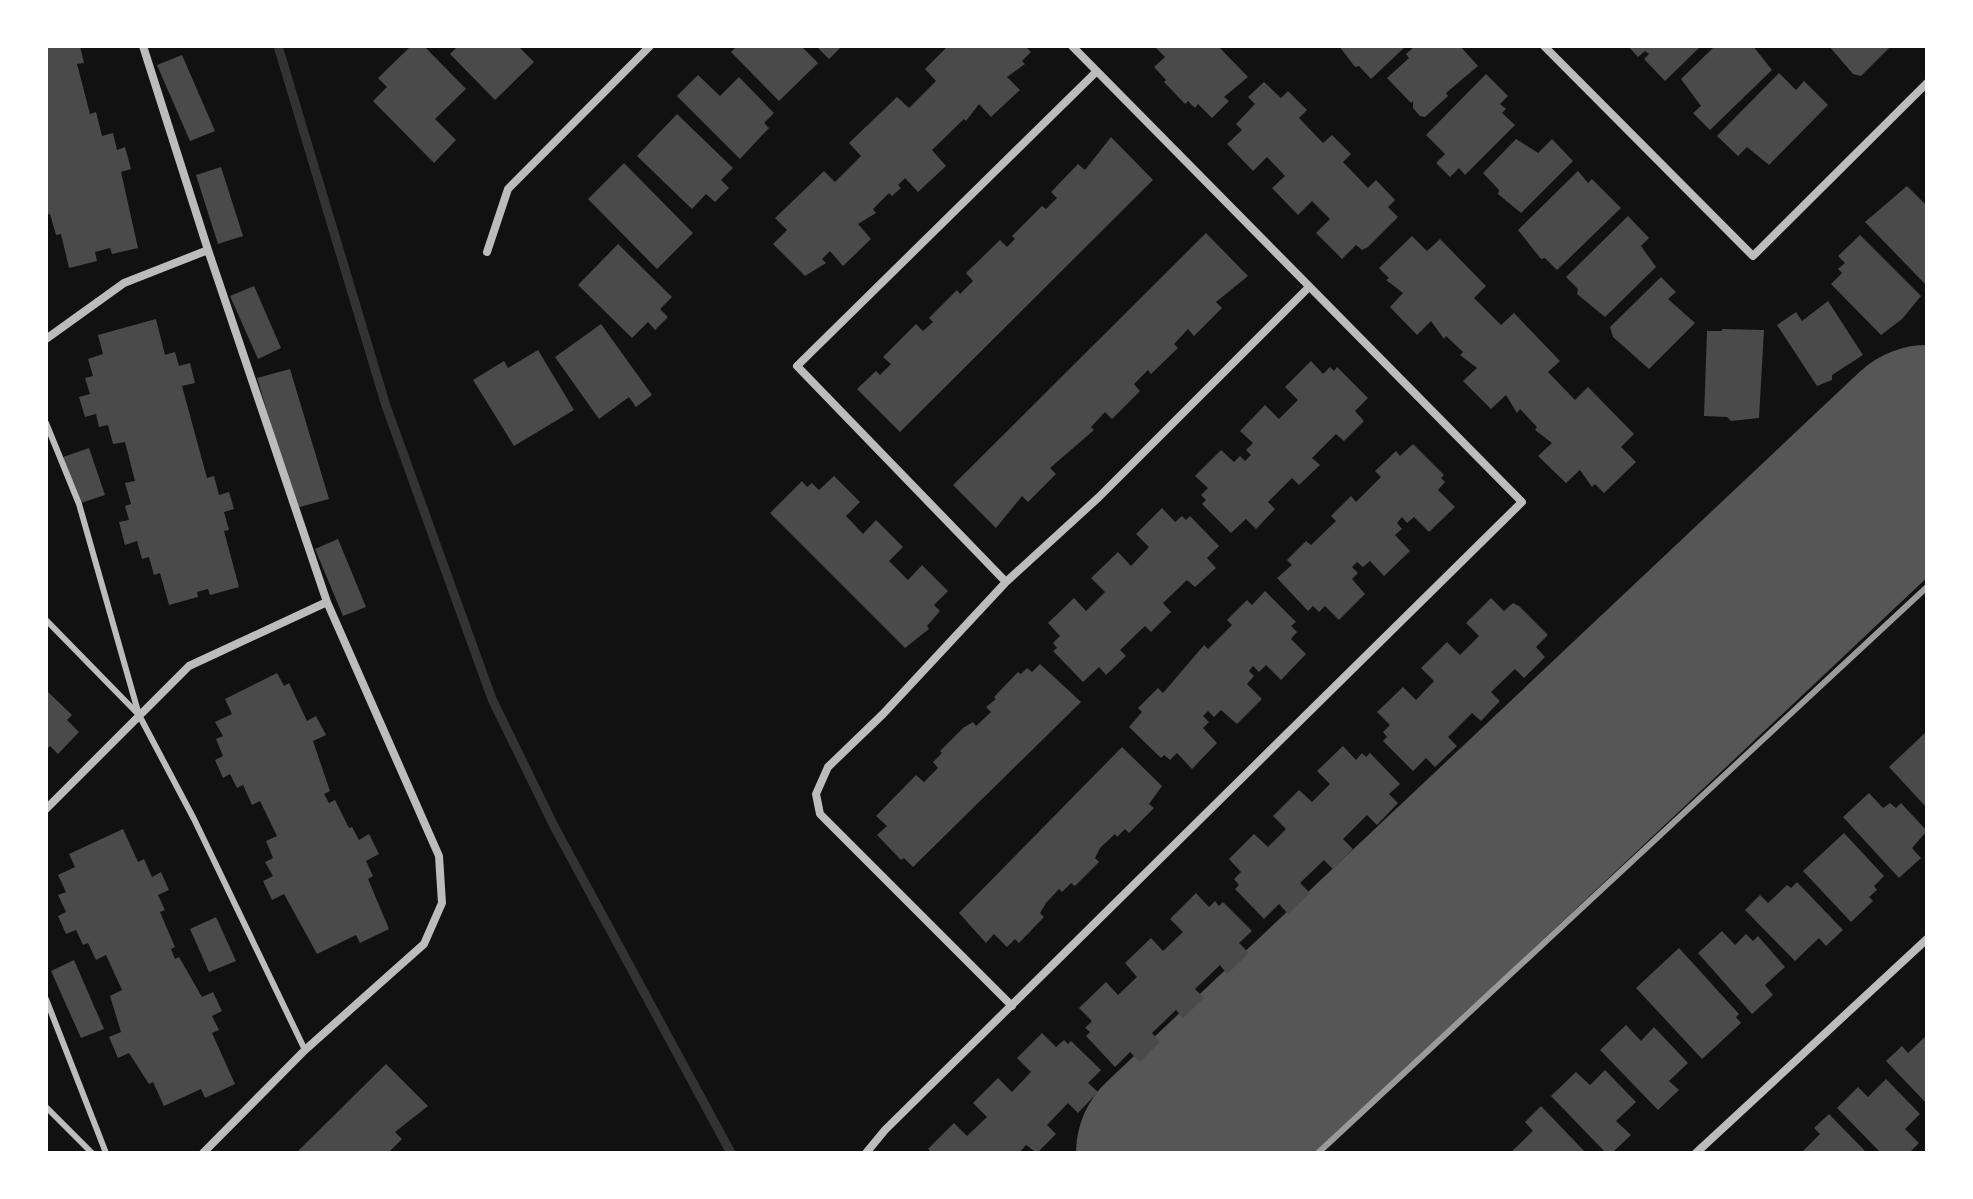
<svg xmlns="http://www.w3.org/2000/svg" width="1973" height="1199" font-family="Montserrat,sans-serif">
<rect width="100%" height="100%" fill="#111"/>
<g fill="none" stroke-linecap="round" stroke-linejoin="round">
<!-- stream -->
<path stroke="#333" stroke-width="9" d="M278 46 386 406 492 699 554 826 731 1153"/>
<!-- runway -->
<path stroke="#565656" stroke-width="196" d="M1174 1153 1927 443"/>
</g>
<!-- building -->
<path fill="#4a4a4a" d="M46 46H80L84 63 77 64 90 114 96 112 102 136 113 133 117 150 125 147 131 169 121 172 138 248 112 254 110 248 95 252 97 261 69 268 61 234 56 235 50 214 46 215Z
M411 46H424L466 89 435 119 456 140 434 163 373 101 387 87 378 78Z
M458 46H518L534 62 495 100 450 54Z
M737 46H801L818 63 779 101 731 52Z
M816 46H842L829 59Z
M948 46H1025L1031 52 1022 61 1025 64 1007 77 1020 90 991 117 979 104 966 121 964 119 932 150 946 166 918 192 905 178 898 185 901 188 892 196 889 193 873 209 876 213 858 224 871 239 843 266 830 251 822 259 826 263 805 276 773 244 787 230 775 218 824 171 835 182 861 156 849 143 897 97 909 108 936 81 925 69Z
M1154 46H1218L1248 77 1224 97 1229 101 1212 118 1198 104 1195 108 1188 101 1185 104 1164 82 1166 80 1154 67 1165 57Z
M1339 46H1406L1371 79 1359 66 1355 67Z
M1415 46H1460L1478 66 1446 93 1448 96 1425 117 1420 116 1413 108V101L1411 103 1387 78 1409 58 1406 54Z
M1628 46H1701L1665 81 1644 59 1649 54 1645 51 1638 57Z
M1715 46H1753L1772 70 1710 130 1693 113 1701 106 1681 79Z
M1829 46H1891L1861 76 1853 74Z
M182 55 215 131 190 141 157 65Z
M1779 73 1796 90 1804 81 1828 105 1769 165 1747 147 1738 156 1717 136Z
M1486 74 1508 96 1500 104 1506 109 1502 113 1515 125 1465 175 1459 168 1450 177 1436 163 1445 154 1426 135Z
M698 75 720 96 739 77 774 113 764 123 769 128 740 159 677 96Z
M1264 82 1281 98 1288 91 1307 110 1299 118 1323 143 1332 135 1351 154 1343 162 1368 188 1376 180 1395 200 1388 207 1398 217 1368 247 1362 250 1356 245 1342 259 1316 233 1330 219 1312 201 1298 215 1272 188 1285 176 1267 157 1253 171 1227 144 1242 130 1236 124 1255 104 1248 97Z
M677 114 733 168 721 180 729 188 715 202 706 194 692 209 637 156Z
M1111 137 1153 180 900 432 857 389 876 371 880 375 891 364 883 357 916 324 923 331 933 322 929 318 957 290 960 294 973 281 966 273 1000 240 1007 247 1015 239 1012 236 1042 206 1046 209 1057 198 1051 192 1078 164 1085 170Z
M1516 139 1538 153 1552 139 1573 161 1521 213 1498 194 1499 190 1483 173Z
M624 163 693 233 657 269 588 199Z
M221 167 243 236 218 244 196 175Z
M1578 171 1588 183 1592 179 1621 208 1557 270 1545 258 1541 259 1518 230Z
M1907 186 1927 206V286L1865 222Z
M1628 216 1649 238 1641 246 1656 267 1605 317 1577 294 1578 289 1566 277Z
M1206 233 1248 276 1216 302 1222 308 1194 336 1188 329 1174 344 1178 348 1151 374 1148 370 1134 384 1140 391 1112 419 1105 412 1091 427 1094 430 1050 468 1056 474 1028 502 1022 496 996 528 953 485Z
M1860 235 1921 296 1902 319 1881 335 1831 284 1842 273 1838 269 1845 263 1838 256Z
M1412 236 1427 251 1440 239 1486 286 1474 298 1501 325 1514 313 1560 361 1548 372 1575 400 1588 387 1634 434 1621 447 1636 462 1604 493 1595 484 1592 487 1580 470 1566 483 1538 456 1552 443 1535 430 1537 427 1520 409 1517 413 1506 395 1491 409 1463 381 1477 368 1460 355 1463 352 1446 336 1444 339 1431 321 1417 335 1390 307 1403 293 1386 280 1389 278 1379 268Z
M618 244 672 297 660 309 668 317 655 330 648 322 632 338 578 285Z
M1661 277 1676 292 1668 299 1695 323 1649 369 1613 337 1610 327Z
M254 286 281 348 258 359 230 296Z
M1828 301 1863 355 1832 375V380L1817 386 1777 325 1796 312 1802 321Z
M156 319 165 355 175 352 179 366 190 363 195 383 182 386 207 478 214 476 219 495 229 492 234 509 224 512 229 530 224 531 239 587 210 595 208 589 197 592 198 597 169 605 160 573 154 575 149 557 142 559 137 541 125 545 119 522 129 520 125 506 131 504 125 483 135 481 125 442 113 444 108 425 99 427 96 414 85 417 79 397 90 394 85 378 93 376 88 359 103 354 98 335Z
M601 324 652 395 636 407 629 397 599 419 555 357Z
M1722 329 1764 330 1759 418 1731 421 1727 417 1704 416 1707 331H1722Z
M538 350 574 410 514 446 473 380 504 361 508 368Z
M1311 361 1323 374 1330 367 1334 371 1337 367 1368 398 1355 411 1364 421 1344 441 1336 434 1312 458 1320 465 1299 485 1292 478 1268 502 1275 509 1256 529 1246 519 1231 533 1202 504 1206 500 1201 495 1208 488 1195 476 1221 450 1234 462 1240 456 1245 461 1251 455 1246 450 1253 443 1240 431 1265 405 1279 419 1298 400 1285 387Z
M290 369 329 499 296 508 257 378Z
M1413 444 1444 475 1441 478 1445 482 1438 490 1455 507 1429 532 1414 517 1407 523 1402 517 1397 523 1402 529 1395 535 1410 551 1384 576 1370 561 1363 567 1357 562 1352 567 1358 573 1352 579 1365 594 1339 620 1325 606 1319 612 1313 606 1308 611 1277 578 1292 565 1287 560 1306 541 1311 545 1336 521 1331 516 1351 496 1356 502 1381 477 1375 471 1396 451 1400 456Z
M89 448 105 495 78 504 63 457Z
M834 476 860 502 846 516 863 534 876 520 903 547 889 561 908 580 922 565 948 591 934 605 940 611 927 626 929 629 905 648 770 513 802 481 807 487 812 483 819 490Z
M1162 508 1175 522 1182 516 1186 520 1190 516 1219 546 1207 558 1216 568 1195 587 1187 580 1163 603 1171 612 1151 632 1145 626 1120 650 1126 656 1106 675 1099 667 1083 682 1053 651 1057 648 1053 643 1060 636 1048 623 1074 598 1086 611 1105 592 1091 578 1118 552 1131 566 1149 547 1136 534Z
M338 539 366 607 343 616 315 549Z
M1265 591 1296 622 1291 626 1297 632 1291 639 1306 654 1281 680 1266 665 1259 672 1253 666 1249 671 1254 676 1247 684 1262 699 1237 724 1221 710 1214 717 1208 711 1203 716 1209 722 1203 728 1217 743 1192 769 1177 753 1170 760 1164 755 1161 758 1129 727 1142 712 1138 708 1158 688 1163 693 1204 645 1208 649 1232 625 1227 620 1247 600 1252 605Z
M1491 598 1504 611 1513 603 1519 606 1548 635 1536 647 1545 657 1524 678 1515 669 1491 692 1500 701 1481 721 1472 713 1448 737 1457 746 1435 767 1426 758 1413 771 1383 741 1387 737 1383 732 1390 725 1377 712 1403 687 1416 700 1434 681 1421 668 1447 642 1460 655 1479 636 1466 623Z
M1040 664 1081 702 913 867 904 858 901 860 877 835 887 826 876 816 916 775 924 782 938 768 933 762 942 753 940 751 963 728 973 722 976 726 991 712 986 707 996 699 994 697 1018 672 1021 674 1027 668 1032 672Z
M277 673 284 686 289 683 307 721 316 716 326 735 313 741 330 791 324 794 329 803 335 800 349 828 352 827 359 840 369 834 379 854 366 861 373 876 368 879 389 929 360 943 356 935 317 954 284 894 272 900 263 881 273 876 265 862 273 858 266 841 277 836 260 801 252 805 243 785 237 788 230 774 223 778 215 760 223 756 216 739 223 736 215 722 232 714 225 699Z
M46 690 72 715 67 720 79 732 58 754 50 746 46 750Z
M1927 731V808L1889 767Z
M1343 746 1356 760 1362 753 1366 757 1370 753 1400 784 1389 794 1398 803 1377 825 1367 815 1343 839 1353 849 1333 869 1324 860 1300 883 1310 893 1288 914 1279 904 1264 919 1235 889 1239 885 1234 879 1241 872 1229 859 1254 834 1268 847 1286 829 1273 816 1299 790 1312 802 1330 784 1317 771Z
M1122 747 1162 786 1149 804 1154 808 1129 833 1125 829 1117 837 1115 834 1100 848 1095 858 1099 862 1075 886 1071 883 1062 892 1059 889 1046 903 1040 913 1044 917 1019 943 1015 939 1007 947 994 934 986 943 959 913Z
M1869 793 1883 808 1890 803 1896 808 1901 803 1927 831 1912 848 1921 858 1899 878 1843 817Z
M123 829 138 862 144 859 152 877 161 872 169 890 158 895 165 910 160 912 175 947 171 949 175 959 179 957 202 997 213 992 222 1011 212 1016 219 1030 212 1033 235 1084 205 1098 201 1089 164 1106 153 1082 149 1084 129 1053 118 1058 109 1037 121 1032 110 996 122 990 106 955 96 960 88 943 83 945 76 930 66 934 58 916 66 912 58 895 66 892 58 875 75 867 69 854Z
M1844 833 1884 876 1874 886 1877 890 1869 897 1873 901 1851 922 1803 871Z
M1797 882 1843 930 1826 946 1819 938 1795 961 1745 910 1760 895 1768 903 1787 885 1791 888Z
M1196 893 1209 907 1215 901 1219 906 1223 902 1252 931 1239 943 1249 953 1227 974 1220 965 1195 989 1204 998 1183 1018 1176 1010 1152 1033 1160 1042 1140 1062 1130 1052 1115 1067 1086 1036 1090 1032 1085 1028 1092 1021 1079 1008 1106 982 1118 995 1137 977 1125 963 1151 938 1163 951 1183 932 1170 919Z
M216 917 236 961 209 972 190 929Z
M1722 931 1735 945 1746 934 1753 941 1758 936 1785 967 1765 985 1773 995 1752 1014 1698 953Z
M1679 948 1739 1014 1736 1017 1741 1023 1702 1059 1636 988Z
M74 960 104 1029 81 1038 51 971Z
M1626 1025 1641 1041 1654 1027 1688 1063 1669 1081 1679 1090 1658 1110 1600 1050Z
M1042 1033 1056 1047 1064 1040 1068 1044 1071 1041 1101 1070 1088 1083 1098 1092 1078 1113 1068 1103 1047 1125 1056 1134 1037 1153 1026 1145 1019 1153H932L928 1149 954 1123 967 1136 987 1117 973 1103 998 1078 1012 1092 1031 1072 1017 1058Z
M1927 1035V1104L1886 1061 1902 1046 1908 1053Z
M386 1064 428 1106 395 1132 402 1139 388 1153H296Z
M1605 1070 1636 1102 1616 1121 1631 1135 1612 1153H1606L1551 1096 1576 1072 1590 1085Z
M1886 1079 1920 1114 1905 1129 1919 1143 1909 1153H1881L1837 1108 1858 1087 1868 1097Z
M1541 1106 1586 1153H1510L1533 1131 1525 1122Z
M1829 1114 1867 1153H1801L1820 1134 1814 1128Z"/>
<g fill="none" stroke-linecap="round" stroke-linejoin="round">
<!-- service -->
<path stroke="#bcbcbc" stroke-width="6" d="M46 423 79 504 139 715 194 819 305 1050
M46 620 139 715
M46 999 106 1153
M46 1107 92 1153"/>
<!-- minor -->
<path stroke="#bcbcbc" stroke-width="8" d="M143 46 208 250 327 602 439 856 442 903 424 944 305 1050 203 1153
M1544 46 1753 256 1927 83
M487 252 508 189 650 46
M46 339 124 283 208 250
M1006 582 797 366 1096 72
M46 809 189 666 327 602
M1012 1006 820 814 816 794 828 767 883 714 1006 582 1099 497 1308 288
M866 1153 885 1130 1522 502 1072 46
M1696 1153 1927 939"/>
<!-- rail -->
<path stroke="#9a9a9a" stroke-width="6" d="M1318 1153 1927 587"/>
</g>
<!-- border -->
<rect width="1973" height="1199" fill="none" stroke="#ffffff" stroke-width="96"/>
</svg>
